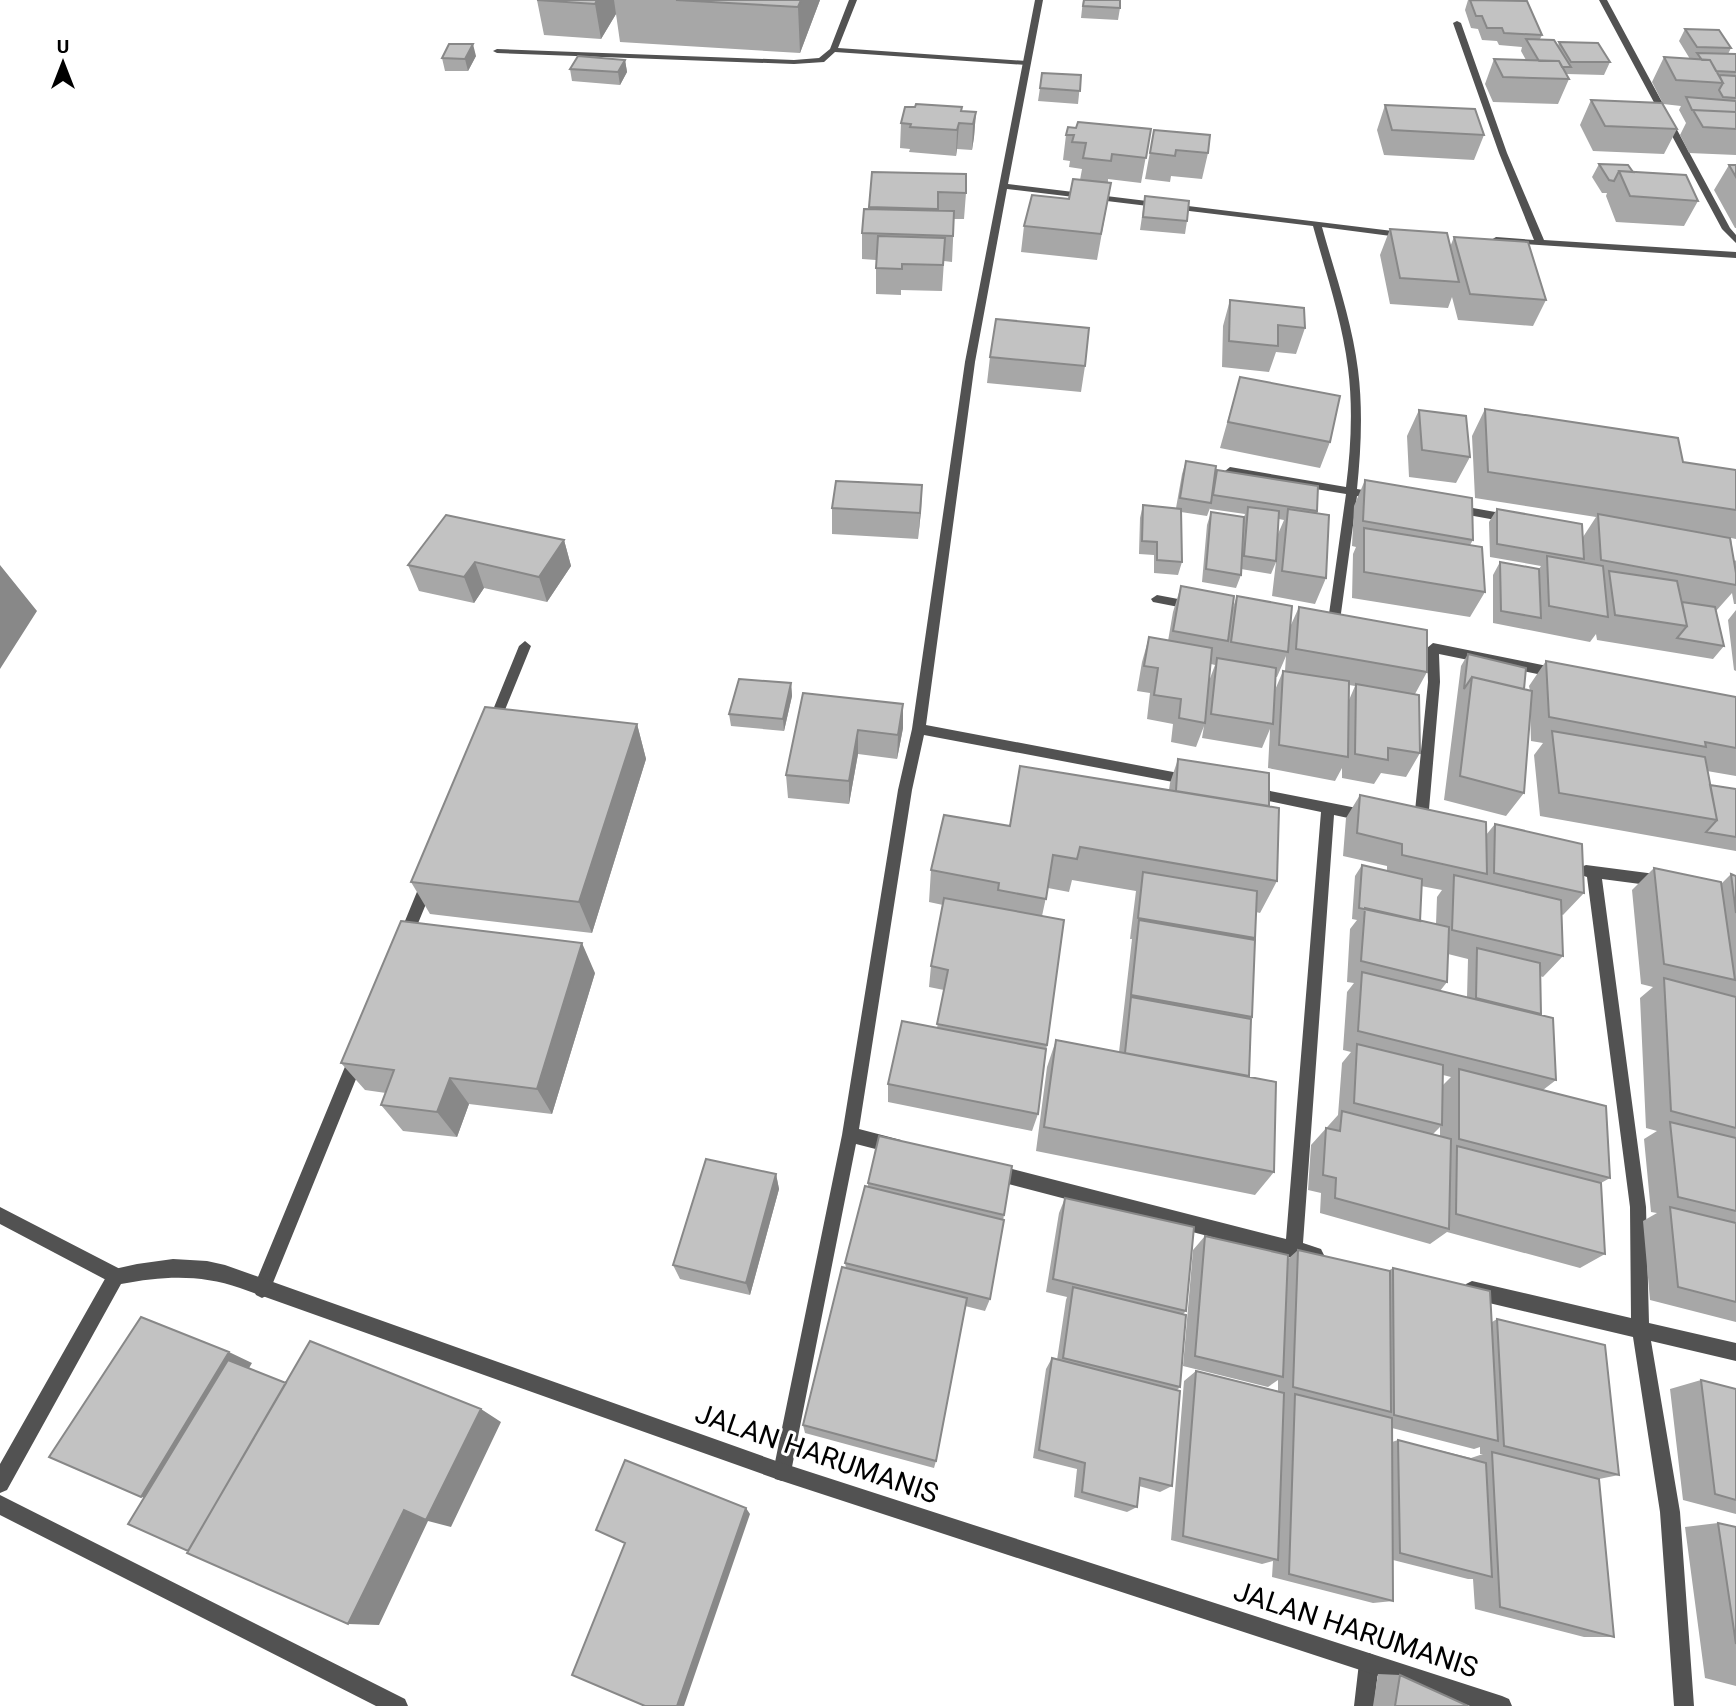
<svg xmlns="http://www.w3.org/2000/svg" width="1736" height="1706" font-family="Roboto,sans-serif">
<rect width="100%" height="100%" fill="#fff"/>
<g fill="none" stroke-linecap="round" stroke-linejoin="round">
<!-- service -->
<path fill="#525252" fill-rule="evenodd" d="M849 0H857L838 48 1027 61 1031 63 1027 65 835 52 824 62 794 64 497 53 493 51 497 49 794 60 819 58 830 49Z
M525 641 531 646 498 727 492 732 487 731 486 727 519 646Z
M428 876 433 878 435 882 412 938 410 943 405 944 400 943 398 938 421 882 423 878Z
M357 1050 363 1052 365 1057 268 1295 262 1298 256 1295 253 1289 349 1057 351 1052Z"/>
<!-- minor -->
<path fill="#525252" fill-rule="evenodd" d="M1035 0H1043L1008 184 1409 233V237L1406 238 1322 227C1335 274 1352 321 1358 370 1363 409 1361 450 1357 489L1381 493 1383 496 1377 500 1357 496 1339 628 1333 632 1327 628 1346 494 1230 475 1225 471 1230 467 1346 487C1351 448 1353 407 1348 368 1342 320 1326 273 1313 226L1007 189 975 362 926 725 1189 775 1196 780 1189 785 924 735 912 790 859 1129 901 1140 903 1146 901 1152 895 1154 856 1144 791 1472 789 1479 782 1481 775 1479 773 1472 842 1135 898 790 912 729 965 362Z
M1599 0H1607L1730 228 1736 235V243L1722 229Z
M1457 21 1461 23 1507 153 1544 240 1736 252V258L1493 242 1491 240 1496 237 1534 240 1499 153 1453 23Z
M1456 505 1512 515 1518 519 1512 523 1452 512V506Z
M1157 595 1194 602 1200 606 1194 610 1153 602 1151 599Z
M1433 643 1557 668 1563 673 1557 678 1439 654 1440 682 1428 821 1426 825H1416L1414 821 1428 682 1427 648Z
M1250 787 1367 810 1372 812 1374 816 1372 820 1367 822 1334 815 1303 1243 1321 1249 1324 1255 1321 1261 1315 1264 993 1180 987 1178 985 1172 987 1166 993 1164 1286 1239 1321 812 1245 796 1243 792 1245 788Z
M1586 865 1663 875 1668 877 1670 881 1668 885 1663 887 1602 879 1646 1207 1649 1323 1736 1343V1361L1651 1341 1680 1512 1694 1706H1674L1660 1512 1633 1337 1472 1299 1466 1296 1463 1290 1466 1284 1472 1281 1631 1318 1630 1207 1587 877 1581 875 1579 871 1581 867Z
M0 1207 122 1270 125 1276 122 1282 116 1285 110 1282 0 1224Z
M0 1495 405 1699 408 1706H376L0 1515Z
M1369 1653 1376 1656 1379 1663 1374 1706H1354L1359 1663 1362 1656Z"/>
<!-- tertiary -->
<path fill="#525252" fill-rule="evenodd" d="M173 1259 207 1261 225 1265 782 1463 1502 1696 1509 1699 1512 1706H1470L782 1481 240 1288C200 1274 163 1276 121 1284L7 1490 0 1493V1464L110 1270 137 1264Z"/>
</g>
<!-- wall -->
<path fill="#a7a7a7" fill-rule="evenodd" d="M537 0H820L800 53 620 42 616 14 601 39 544 35Z
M1083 0 1120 8 1118 20 1081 18Z
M1468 0H1502L1542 35 1540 39 1558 46 1559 42 1610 62 1604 75 1567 74V75L1569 79 1558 104 1493 102 1485 84 1494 59 1526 60 1521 51 1522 47 1499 45 1497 41 1482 40 1478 29 1471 28 1465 10Z
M1685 29 1731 48 1728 54H1736V155L1689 153 1680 135 1686 123 1679 110 1681 106 1663 104 1652 82 1664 57 1690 59 1679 41Z
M476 56 468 71H445L442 58Z
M625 60 627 72 620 85 572 81 570 69Z
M1081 75 1078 104 1038 101 1040 88Z
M1591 100 1677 129 1664 154 1593 151 1580 125Z
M1385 105 1484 135 1474 160 1384 155 1377 130Z
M962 111 976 112 974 137 972 150 957 149 956 156 909 152 910 149 900 148 901 123Z
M1076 128 1151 129 1141 183 1108 179V183H1111L1097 260 1021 252 1024 226 1069 199 1080 180 1082 169 1069 167 1070 161 1063 160 1066 135Z
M1154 130 1208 153 1202 179 1171 176 1170 182 1145 179Z
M1599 164 1633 172 1698 201 1684 226 1616 222 1606 196 1607 193H1602L1592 177Z
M1729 165H1736V228H1735L1714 190Z
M872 172 966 193 964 219H954L952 262 944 261 942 291 901 290V295L876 294V260L862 259V233L869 209Z
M1145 196 1187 221 1185 234 1140 230Z
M1390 229 1450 247 1454 237 1546 300 1533 326 1458 320 1452 297 1448 308 1390 304 1380 255Z
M1230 300 1305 328 1296 354 1276 352 1269 372 1222 367 1223 326Z
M990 357 1085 366 1081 392 987 383Z
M1240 377 1330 442 1320 468 1220 448Z
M1485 409 1683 462 1736 470V539L1731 538 1734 562 1736 560V604H1734L1732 593 1716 611 1724 646 1713 659 1597 640 1596 634 1590 642 1493 623V575L1500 562 1539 569 1541 566 1490 557 1489 522 1497 509 1583 537 1596 517 1475 498 1472 436Z
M1419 410 1470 457 1456 483 1409 477 1407 436Z
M1186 461 1214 481 1217 470 1317 511V513L1326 578 1315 604 1272 596 1276 562 1271 574 1241 569V575L1236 588 1202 582 1207 525 1211 512 1244 517 1245 514 1210 509V508L1207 516 1181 512 1182 562 1178 575 1154 573V555L1139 554 1140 518 1143 505 1176 508 1182 474ZM1279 519 1284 520 1278 534Z
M1365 480 1473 540 1470 545 1485 592 1470 617 1352 598 1353 554 1356 547 1352 546 1354 506Z
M832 508 921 511 918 539 832 534Z
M564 540 571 566 547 602 484 588 474 603 419 591 408 565Z
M1181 586 1232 610 1237 596 1290 627 1299 607 1427 672 1415 694 1420 753 1406 777 1381 773 1374 784 1342 778V768L1335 781 1268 768 1270 729 1262 748 1202 738 1204 726 1196 747 1171 742 1173 724 1147 719 1150 693 1137 691 1142 662 1149 637 1168 641 1173 612ZM1286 656 1285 671H1283L1275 690V677H1277ZM1211 664 1215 665 1209 681ZM1349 685 1355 686 1349 700Z
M1736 610V671L1734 670 1728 620Z
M1468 654 1524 689 1530 691 1529 686 1546 661 1736 697V776L1707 771 1710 785 1736 789V851L1540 816 1534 755 1543 743 1531 741 1530 709 1524 793 1506 816 1444 800 1461 666Z
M791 683 792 696 784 731 731 726 729 714Z
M803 693 903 728 897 759 858 754 849 804 788 798 786 775Z
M637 724 646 759 592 933 430 914 411 882Z
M1178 759 1269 806 1277 881 1260 913 1256 912 1255 938 1254 940 1252 1017 1251 1019 1249 1076 1274 1172 1255 1195 1036 1151 1047 1067 1056 1040 1119 1052 1132 939H1130L1136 891 1072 880 1069 892 1048 888 1042 916 1047 1045 1038 1114 1032 1131 888 1102V1084L937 1028 944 990 929 987 931 966 943 905 929 902 931 870 1010 826 1169 790 1170 783Z
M1360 795 1486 835 1495 824 1584 893 1563 915 1561 914 1563 956 1543 977 1540 976 1541 1014 1556 1080 1543 1090 1610 1178 1601 1183 1605 1254 1580 1268 1447 1232 1430 1244 1320 1213 1321 1193 1308 1190 1311 1145 1338 1115 1342 1063 1351 1052 1343 1050 1347 992 1354 983 1347 982 1350 929 1357 920 1352 919 1355 876 1362 865 1387 871V866L1343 856 1346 818ZM1421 886 1442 890 1437 897 1436 924 1420 921ZM1448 954 1468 959 1467 997 1440 991 1447 982ZM1443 1075 1451 1077 1443 1085ZM1440 1127V1136L1433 1134Z
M1654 868 1722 883 1731 874 1736 876V1322L1650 1300 1643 1221 1657 1213 1651 1212 1644 1139 1657 1131 1646 1128 1640 998 1653 987 1641 984 1632 890Z
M595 973 552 1114 469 1104 457 1137 403 1131 381 1105 386 1093 365 1090 341 1063Z
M776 1174 779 1189 750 1295 680 1279 673 1265Z
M868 1183 1004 1215 990 1299 985 1311 965 1306 936 1461 934 1468 805 1433 803 1425 846 1268 845 1263 868 1187Z
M1065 1198 1186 1311 1183 1314 1180 1387 1177 1390 1172 1486 1160 1492 1139 1486 1137 1507 1127 1512 1074 1497 1077 1469 1033 1458 1046 1369 1052 1358 1057 1360 1066 1300 1067 1297 1046 1292 1059 1213Z
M1205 1236 1288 1259 1298 1250 1388 1271 1393 1268 1492 1322 1497 1319 1619 1475 1599 1479 1614 1637H1584L1475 1609 1473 1579H1468L1393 1560V1601L1373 1603 1272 1577 1273 1561 1262 1564 1171 1540 1184 1381 1196 1371 1278 1391V1380L1268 1387 1183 1366 1193 1250ZM1392 1428 1474 1449 1480 1447V1454H1483L1471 1458 1398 1440 1392 1442Z
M1701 1380 1736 1389V1514L1683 1500 1670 1389Z
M1718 1523 1736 1527V1686L1705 1678 1685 1527Z
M1378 1674 1400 1675 1468 1706H1373Z"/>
<!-- shaded-wall -->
<path fill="#888" d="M597 0H614L616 14 601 39 595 4Z
M801 0H820L800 53 798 7Z
M473 44 476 56 468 71 465 59Z
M625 60 627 72 620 85 618 72Z
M976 112 974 137 972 150 973 124Z
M959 123 957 149 956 156 957 130Z
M922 485 921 511 918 539 920 513Z
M564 540 571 566 547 602 539 577Z
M475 562 484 588 474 603 464 577Z
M0 565 37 611 0 669Z
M791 683 792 696 784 731 783 719Z
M903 704V728L897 759 898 735Z
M637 724 646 759 592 933 579 902Z
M858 730V754L849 804V781Z
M582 943 595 973 552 1114 537 1089Z
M450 1078 469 1104 457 1137 437 1112Z
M776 1174 779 1189 750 1295 746 1283Z
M229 1352 252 1363 169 1503 141 1497Z
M481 1409 501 1422 451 1527 428 1521 379 1625 348 1624 404 1510Z
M746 1508 750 1514 684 1706H677Z"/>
<!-- building -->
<path fill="#c2c2c2" stroke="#888" stroke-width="2" d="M537 0H597L595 4Z
M676 0H801L798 7Z
M1084 0H1120V8L1083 6Z
M1470 0 1527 1 1542 35 1504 33 1502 28H1487L1482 16H1476Z
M1685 29 1719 30 1731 48 1697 47Z
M1526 39 1554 40 1571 67H1562L1559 61H1539Z
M1559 42 1598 43 1610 62H1571Z
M449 44H473L465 59 442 58Z
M1697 53 1736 54V72L1716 71 1710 60H1702Z
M578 56 625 60 618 72 570 69Z
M1664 57 1710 60 1723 83 1676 80Z
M1494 59 1559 61 1569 79 1503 77Z
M1042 73 1081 75 1080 91 1040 88Z
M1719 75 1736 76V98L1723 97 1719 90 1723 83Z
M1686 97 1736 101V112L1692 110Z
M1591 100 1662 103 1677 129 1605 126Z
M916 104 962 107 961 111 976 112 973 124 959 123 957 130 910 127 911 124 901 123 905 107H915Z
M1385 105 1475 109 1484 135 1392 130Z
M1693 110 1736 112V129L1703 127Z
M1078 122 1151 129 1146 158 1112 154 1111 161 1083 158 1086 143 1072 142 1074 135H1066L1068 127 1076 128Z
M1154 130 1210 135 1208 153 1176 150 1175 156 1150 153Z
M1599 164 1628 165 1633 172 1619 171 1614 181 1609 180Z
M1729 165H1736V177Z
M1619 171 1686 175 1698 201 1630 196Z
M872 172 966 174V193L938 192V209L869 207Z
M1073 179 1111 183 1101 234 1024 226 1032 195 1069 199Z
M1145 196 1189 201 1187 221 1143 217Z
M864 209 954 211 953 236 862 233Z
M1390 229 1447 233 1459 282 1400 278Z
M878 236 945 238 943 265 902 264V269L876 268Z
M1454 237 1528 242 1546 300 1470 294Z
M1230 300 1304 308 1305 328 1278 325V346L1229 341Z
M996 319 1089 328 1085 366 990 357Z
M1240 377 1340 396 1330 442 1228 422Z
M1485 409 1678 438 1683 462 1736 470V510L1488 472Z
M1419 410 1466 416 1470 457 1422 450Z
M1186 461 1216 466 1211 503 1180 498Z
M1217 470 1318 486 1317 511 1213 495Z
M1365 480 1472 498 1473 540 1363 521Z
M836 481 922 485 920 513 832 508Z
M1143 505 1181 509 1182 562 1157 560V542L1142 541Z
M1248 507 1279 511 1276 561 1244 556Z
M1288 509 1329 515 1326 578 1282 571Z
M1497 509 1582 524 1584 559 1497 544Z
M1211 512 1244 517 1241 575 1206 569Z
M1598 514 1730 538 1736 573V585L1601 560Z
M446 515 564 540 539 577 475 562 464 577 408 565Z
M1364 528 1482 547 1485 592 1364 572Z
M1547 556 1603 566 1608 617 1549 606Z
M1500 562 1539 569 1541 618 1501 611Z
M1609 571 1677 581 1687 626 1615 615Z
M1181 586 1234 596 1228 641 1173 631Z
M1237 596 1292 606 1288 652 1231 642Z
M1682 602 1715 607 1724 646 1677 638 1687 626Z
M1299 607 1427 630V672L1296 649Z
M1149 637 1212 648 1205 723 1179 718 1181 699 1154 695 1158 668 1144 666Z
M1468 654 1526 668 1524 689 1472 677 1464 689Z
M1217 658 1276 668 1273 724 1211 714Z
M1546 661 1736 697V748L1705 742 1706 747 1549 717Z
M1283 671 1349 681 1348 757 1279 745Z
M1472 677 1532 691 1524 793 1460 776Z
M739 679 791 683 783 719 729 714Z
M1356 684 1419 695 1420 753 1388 748V760L1355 754Z
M803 693 903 704 898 735 858 730 849 781 786 775Z
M485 707 637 724 579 902 411 882Z
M1552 731 1705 757 1717 820 1559 793Z
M1178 759 1269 773V806L1176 791Z
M1020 766 1279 808 1277 881 1080 847 1077 859 1053 855 1046 899 998 890 999 883 931 870 944 815 1010 826Z
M1710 785 1736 789V837L1706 832 1717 820Z
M1360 795 1486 822 1487 874 1402 855V844L1357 833Z
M1495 824 1582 844 1584 893 1494 873Z
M1362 865 1422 879 1420 921 1359 908Z
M1654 868 1721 882 1735 980 1664 964Z
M1143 872 1257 891 1255 938 1138 918Z
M1731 874 1736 876V913Z
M1454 875 1561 900 1563 956 1452 930Z
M944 898 1064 920 1047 1045 937 1024 948 970 931 966Z
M1365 908 1449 927 1447 982 1361 961Z
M1139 920 1255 940 1252 1017 1131 995Z
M401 921 582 943 537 1089 450 1078 437 1112 381 1105 394 1070 341 1063Z
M1477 948 1540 963 1541 1014 1476 998Z
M1362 972 1553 1018 1556 1080 1358 1031Z
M1664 978 1736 997V1128L1671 1111Z
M1131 997 1251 1019 1249 1076 1125 1053Z
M902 1021 1046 1049 1038 1114 888 1084Z
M1056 1040 1276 1082 1274 1172 1044 1127Z
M1357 1044 1443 1065 1442 1125 1354 1103Z
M1459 1069 1606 1106 1610 1178 1459 1139Z
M1342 1111 1451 1139 1449 1229 1335 1198 1336 1178 1323 1175 1326 1128 1340 1131Z
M1670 1122 1736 1138V1211L1678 1197Z
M879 1136 1012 1166 1004 1215 868 1183Z
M1457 1146 1601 1183 1605 1254 1456 1214Z
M706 1159 776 1174 746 1283 673 1265Z
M865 1186 1004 1220 990 1299 845 1263Z
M1065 1198 1194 1227 1186 1311 1053 1279Z
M1670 1207 1736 1223V1302L1678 1287Z
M1205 1236 1288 1255 1283 1377 1195 1356Z
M1298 1250 1390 1271 1391 1412 1293 1387Z
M842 1267 967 1298 936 1461 803 1425Z
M1393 1268 1490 1291 1498 1441 1394 1415Z
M1073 1287 1186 1315 1180 1387 1063 1358Z
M141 1317 229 1352 141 1497 49 1457Z
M1497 1319 1605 1345 1619 1475 1504 1446Z
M310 1341 481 1409 426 1520 404 1510 348 1624 187 1553Z
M1052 1358 1180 1391 1172 1486 1140 1478 1137 1507 1082 1492 1085 1463 1039 1450Z
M228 1360 286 1383 188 1551 128 1524Z
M1196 1371 1284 1393 1278 1560 1183 1536Z
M1701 1380 1736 1389V1500L1715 1494Z
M1295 1394 1392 1418 1393 1601 1289 1574Z
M1398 1440 1486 1463 1492 1577 1400 1553Z
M1492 1452 1599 1479 1614 1637 1500 1607Z
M625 1460 746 1508 677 1706H645L572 1675 625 1543 596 1530Z
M1718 1523 1736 1527V1644Z
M1400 1675 1468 1706H1395Z"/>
<g text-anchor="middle" stroke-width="6" stroke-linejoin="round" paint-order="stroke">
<!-- near-street labels -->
<g font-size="28" fill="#000" stroke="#fff">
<text transform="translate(817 1453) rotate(19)" y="10">JALAN HARUMANIS</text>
<text transform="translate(1356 1629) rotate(18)" y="10">JALAN HARUMANIS</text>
</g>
</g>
<!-- north arrow -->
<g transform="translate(63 63)" stroke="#ffffff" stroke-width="5" paint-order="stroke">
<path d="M0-5L12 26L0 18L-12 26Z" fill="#000000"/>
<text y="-10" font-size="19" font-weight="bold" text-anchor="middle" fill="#000000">U</text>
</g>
</svg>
